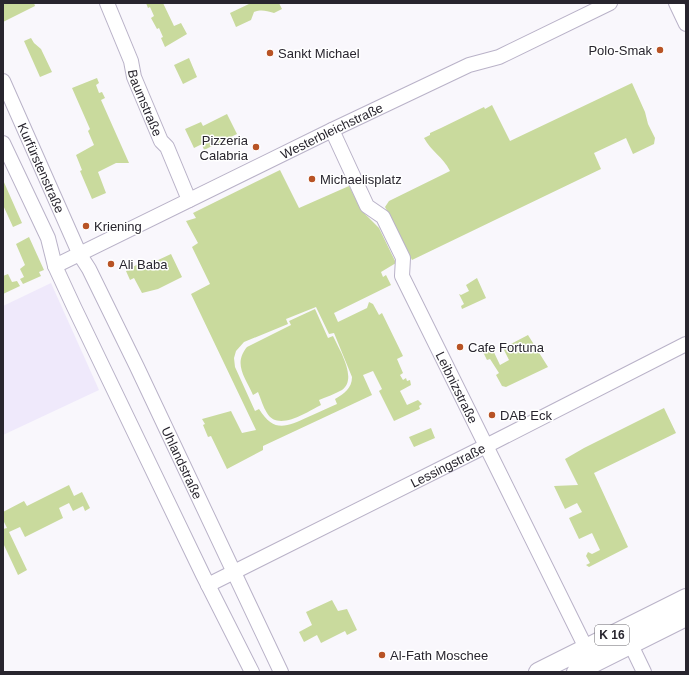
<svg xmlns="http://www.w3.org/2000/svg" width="689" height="675" font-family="Helvetica,sans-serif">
<rect width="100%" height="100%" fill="#f9f7fc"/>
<!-- built -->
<path fill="#efe9fb" d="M51 283 99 390 3 435V306Z"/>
<!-- green -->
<path fill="#c9da9d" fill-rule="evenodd" d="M3 3H34L35 6 3 22Z
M146 3H163L174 26 181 23 187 34 165 47 161 38 163 37 159 28 157 29 151 18 154 16 150 7 148 8Z
M251 3H279L282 9 274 13C266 11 262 9 254 12L251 20 236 27 230 13Z
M31 38 34 43 41 49 52 72 40 77 24 41Z
M189 58 197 77 183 84 174 65Z
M97 78 99 83 96 85 99 93 102 92 105 98 101 100 129 163H116L98 172 106 193 92 199 80 171 82 170 76 155 94 145 88 131 90 129 72 88Z
M632 83 645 112 648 124 655 138 654 144 633 154 626 138 594 153 601 169 412 260 385 207 389 201 450 171C443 157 431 151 424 138L430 135V133L441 128 484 107 485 109 492 105 510 141Z
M227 114 237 134 204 150 202 144 194 148 185 129 201 122 203 126Z
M280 170 299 208 349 186 362 211 379 228 396 263 381 272 383 277 386 275 391 285 334 313 338 322 367 308 369 302 373 304 379 315 382 313 403 356 397 359 403 373 400 375 403 380 406 378 407 381 410 380 411 385 400 391 407 405 418 400 422 404 419 406 420 409 394 421 379 391 382 389 373 371 363 375 372 395 263 446V450L227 469 211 436 208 437 203 425 205 424 202 419 231 411 242 433 256 430 191 294 210 284 192 247 198 243 186 221 196 218 193 213ZM316 307 329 334 334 333 352 377C352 388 344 394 335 399L337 404C327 408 318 413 308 417 286 427 274 433 259 409L255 411 235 367 234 358 236 351 244 342 288 324 286 319Z
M3 180 22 223 13 227 3 205Z
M29 237 44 270 39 272 41 276 23 284 20 279 24 277 20 269 25 265 16 244Z
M171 254 182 277 158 289 142 293 134 278 130 280 126 271 138 264 140 266 155 259 156 261Z
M8 274 12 282 17 281 20 286 3 294V276Z
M477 278 486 298 462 309 461 306 464 304 459 294 461 295 469 291 466 285Z
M315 309 328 338 333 336C339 349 358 379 342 390 335 394 326 397 319 400L321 405C307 412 278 432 267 413 263 407 261 399 258 392L253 395C245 377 233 364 247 347L291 325 289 321Z
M528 335 548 367 506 387 502 386 496 375 499 373 490 359 487 360 481 348 490 344 500 365 509 360 503 348Z
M664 408 676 433 594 473 628 547 589 567 586 565 590 563 586 556 588 552 592 554 600 550 592 533 579 539 569 518 582 512 577 503 565 509 554 486 578 485 565 459 584 448Z
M431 428 435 438 414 447 409 437Z
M69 485 74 496 82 492 90 508 85 511 83 506 73 511 69 503 59 508 63 518 25 537 20 527 9 532 27 570 18 575 3 543V529L7 528 3 520V512L24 501 27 506Z
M332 600 338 611 347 609 357 630 347 635 345 631 321 643 317 635 304 642 299 632 312 625 306 612Z"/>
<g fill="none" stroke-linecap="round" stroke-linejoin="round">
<defs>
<g id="minor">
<path id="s1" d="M107 3 131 61 134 77 161 141 167 147 189 200"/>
<path d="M676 3 686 24"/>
<path id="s2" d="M3 81 80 255 89 269 137 367 281 672"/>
<path id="s3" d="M332 130 367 206 383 217 403 258 402 276 586 648"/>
<path d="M3 143 48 238 55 266 74 307 203 575 252 672"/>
<path id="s4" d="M55 266 332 130 469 65 499 57 610 3"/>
<path id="s5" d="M208 585 486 446 686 344"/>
<path d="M631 645 644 672"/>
</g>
<path id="major" d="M538 672 686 598
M576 672 686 617"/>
</defs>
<!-- minor casing -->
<use href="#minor" stroke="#b9b2c8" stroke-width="16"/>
<!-- major casing -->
<use href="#major" stroke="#b9b2c8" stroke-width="20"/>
<!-- minor -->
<use href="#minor" stroke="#fff" stroke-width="14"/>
<!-- major -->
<use href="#major" stroke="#fff" stroke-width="18"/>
</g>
<!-- markers -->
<g fill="#b85325" stroke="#fff" stroke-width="1.5">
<circle cx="660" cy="50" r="4"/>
<circle cx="270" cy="53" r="4"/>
<circle cx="256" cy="147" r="4"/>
<circle cx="312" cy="179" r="4"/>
<circle cx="86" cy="226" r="4"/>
<circle cx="111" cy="264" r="4"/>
<circle cx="460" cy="347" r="4"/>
<circle cx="492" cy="415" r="4"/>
<circle cx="382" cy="655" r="4"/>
</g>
<g text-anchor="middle" stroke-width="3" stroke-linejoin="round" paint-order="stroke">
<!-- shield labels -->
<rect fill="#fff" stroke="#68666d" stroke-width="1" x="595" y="625" width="34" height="20" rx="3"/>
<g font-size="12" font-weight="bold" fill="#28252e">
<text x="612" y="639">K 16</text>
</g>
<!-- poi labels -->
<g font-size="13" fill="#28252e" stroke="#fff" text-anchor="start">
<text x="652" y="55" text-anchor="end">Polo-Smak</text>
<text x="278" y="58">Sankt Michael</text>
<text x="248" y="145" text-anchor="end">Pizzeria<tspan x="248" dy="15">Calabria</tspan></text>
<text x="320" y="184">Michaelisplatz</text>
<text x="94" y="231">Kriening</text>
<text x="119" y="269">Ali Baba</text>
<text x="468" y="352">Cafe Fortuna</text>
<text x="500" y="420">DAB Eck</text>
<text x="390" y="660">Al-Fath Moschee</text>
</g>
<!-- street labels -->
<g font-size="13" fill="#28252e" stroke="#fff">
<text dy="5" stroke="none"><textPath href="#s1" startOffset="107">Baumstraße</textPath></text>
<text dy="5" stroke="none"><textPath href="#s4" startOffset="308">Westerbleichstraße</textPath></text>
<text dy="5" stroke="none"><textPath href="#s2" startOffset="95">Kurfürstenstraße</textPath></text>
<text dy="5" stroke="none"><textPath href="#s3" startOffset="291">Leibnizstraße</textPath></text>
<text dy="5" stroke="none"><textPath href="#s2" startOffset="422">Uhlandstraße</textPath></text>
<text dy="5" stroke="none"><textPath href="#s5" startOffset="268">Lessingstraße</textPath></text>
</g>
</g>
<!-- border -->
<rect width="689" height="675" fill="none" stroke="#28252e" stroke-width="8"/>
</svg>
